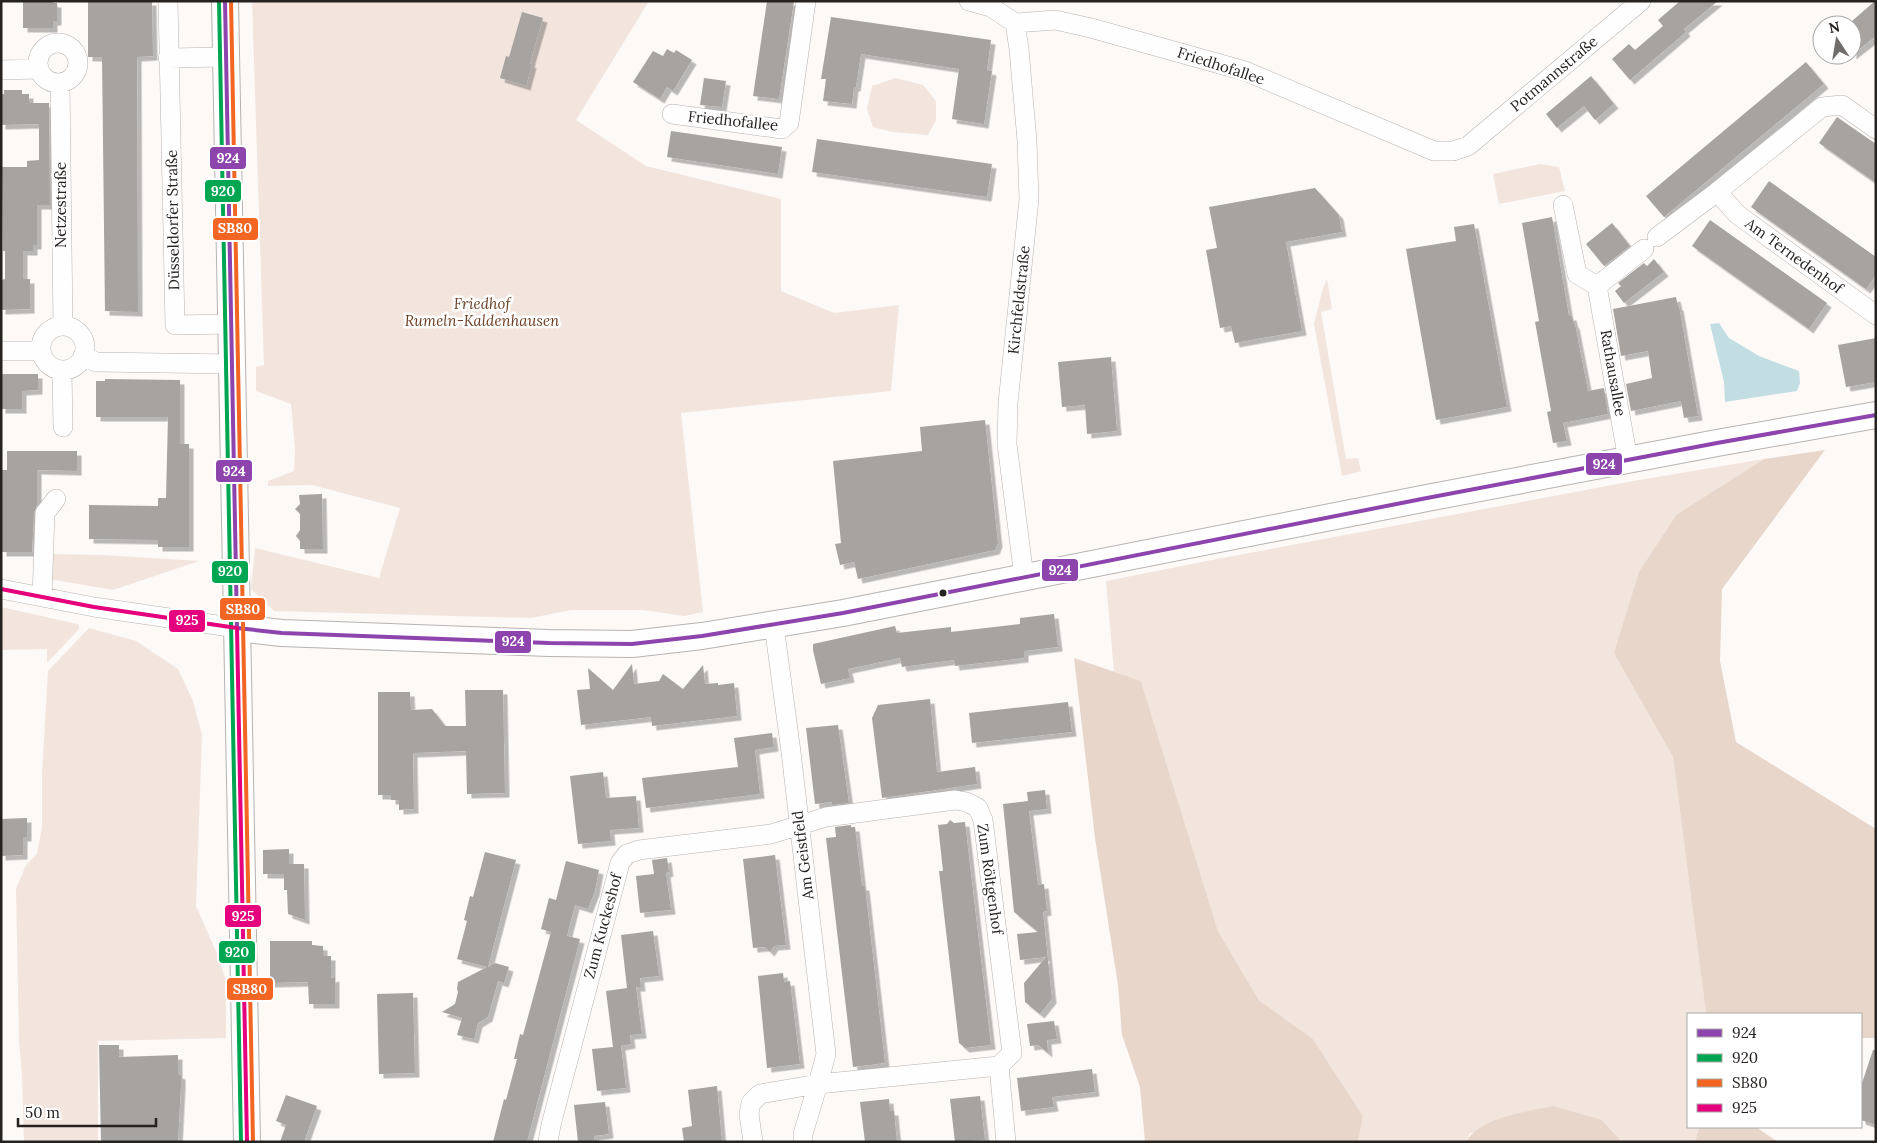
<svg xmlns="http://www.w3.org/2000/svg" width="1877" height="1143" font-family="Lora,serif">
<defs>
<filter id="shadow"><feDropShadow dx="4.5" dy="4.5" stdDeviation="0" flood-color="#0004"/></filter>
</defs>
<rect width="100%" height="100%" fill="#fcf9f7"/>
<!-- green -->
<path fill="#f2e5de" d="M252 1H649L576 120 646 166 781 199V291L834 313 899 305 891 391 681 413 703 612 684 616 643 610H571L531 618 274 611 251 589 255 548 379 578 400 508 312 485 268 486V481L294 471 295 449 291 404 256 391V367L264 365Z
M896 78 923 85 936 101V120L928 135 892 132 873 127 867 109 872 86Z
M1540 164 1559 167 1565 191 1499 204 1493 174Z
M1327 279 1332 309 1321 312 1346 459 1358 458 1361 471 1342 476 1314 324 1323 288Z
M1764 459 1677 514 1614 652 1673 757 1706 1014H1688V1127H1699L1695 1142H1622L1602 1120 1470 1133 1466 1142H1358L1363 1116 1313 1039 1259 1000 1218 931 1141 681 1114 672 1106 581 1217 559 1639 480Z
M51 554 103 555 199 561 113 590 49 579Z
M1 607 77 624 79 625V629L47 663V649L1 650Z
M89 628 136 641 178 669 193 701 202 735 196 906 218 956 226 981V1038L98 1041V1142H24L22 1076 19 1040 16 889 26 865 37 854 42 827V774L48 671Z"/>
<!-- forest -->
<path fill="#e9d6cb" d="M1825 450 1722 589 1720 661 1736 742 1876 829V1038H1861V1014H1706L1673 757 1614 653 1639 572 1677 514 1764 459Z
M1074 658 1141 681 1218 931 1259 1000 1313 1039 1363 1116 1358 1142H1145L1140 1087 1122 1035 1118 985 1095 838Z
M1553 1106 1602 1120 1622 1142H1466C1480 1117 1527 1112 1553 1106Z
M1699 1127H1756L1778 1142H1695Z"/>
<!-- water -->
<path fill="#c3dee3" d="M1719 323 1729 338 1759 356 1799 371 1800 383 1797 391 1725 402 1724 382 1710 324Z"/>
<!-- building -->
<path fill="#a6a3a1" filter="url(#shadow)" d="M23 1H53V3H57V21H53V28H23Z
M88 1H152L153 56 137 57 138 312 105 311 102 57H88Z
M767 1H794L779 99 753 96Z
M1680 1H1718L1684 29 1686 32 1630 80 1612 59 1629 44 1635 50 1663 26 1658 20Z
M1875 1 1876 36 1852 55V21Z
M522 12 543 18 530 63 532 64 526 86 500 78 506 56 509 57Z
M831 17 991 40 987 70 992 71 984 124 952 119 959 69 861 54 856 87H854L852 104 823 101 826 79H821Z
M667 49 674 53 676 50 692 60 673 91 667 87 660 99 633 82 653 51 663 56Z
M1806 62 1824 84 1664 217 1646 196Z
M1591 76 1614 104 1595 120 1584 106 1557 128 1546 114Z
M704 78 726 81 722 107 700 105Z
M4 90H22V94H29V103H49L50 205H37V245H33V251H23V279H30V309L1 310V280L5 279V251H3L2 167H27V161L39 160V124L1 125V94H4Z
M1837 117 1876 144V183L1819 143Z
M671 131 782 147 778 174 667 157Z
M817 139 992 164 987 197 812 172Z
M1769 181 1876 257V275L1866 289 1751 207Z
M1315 188 1339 215 1342 232 1286 242 1302 331 1235 343 1231 326 1220 328 1206 250 1217 248 1209 207Z
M1552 217 1569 316H1572L1574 324H1575L1588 391 1604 388 1608 414 1563 423 1567 441 1553 443 1547 412 1551 411 1535 322 1539 321 1522 223Z
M1710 220 1827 303 1809 329 1692 246Z
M1612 223 1630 246 1604 266 1586 244Z
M1474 224 1507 407 1436 420 1406 249 1456 241 1454 227Z
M1654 259 1664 272 1624 303 1615 291 1621 286 1618 283 1644 263 1647 266Z
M1676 297 1678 306H1679L1698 416 1684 418 1681 401 1631 411 1626 384 1652 378 1648 351 1621 356 1613 309Z
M1876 338V382L1846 387 1838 345Z
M1111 357 1117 431 1087 434 1085 405 1062 407 1058 362Z
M1 374H38V390L22 391V409H1Z
M105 379 180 380V444H189V547H158V540L89 539V505L158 506V498H166L168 417H96V381H105Z
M985 420 998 543 995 550 858 579 854 562 840 565 835 544 841 543 833 461 922 451 920 427Z
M7 451H77V471L37 470V505L34 513 32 552H2L1 470H7Z
M322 494 323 549H300V541L296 536 300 530V514L295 509 300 504 299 495Z
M1054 614 1058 647 1024 651V658L955 666 954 660 902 667 900 658 848 669 850 678 821 684 813 650V644L895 626 897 633 951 627V632L1020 624V618Z
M632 664 634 684 659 681 663 674 683 689 703 665 705 684 718 683V685L734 683 737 716 652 726 651 717 581 725 577 690 590 689 588 668 613 690Z
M465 690H503L505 793 467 794 466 751 413 753 414 809 399 810V800H391V795H378V692H410L411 710 432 709 445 726H466Z
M930 699 937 772 975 767 977 784 882 798 872 718 878 705Z
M1068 702 1072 732 972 743 969 713Z
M838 725 849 803 832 805V802L815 804 806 728Z
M772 733 774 747 755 750 760 794 646 808 642 778 738 767 734 738Z
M603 772 606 798 636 796 639 828 610 830 611 841 578 844 570 776Z
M1045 790 1047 809 1029 811 1028 803 1038 885 1044 884 1047 911 1043 912 1052 999 1040 1014 1025 1002 1024 983 1046 957 1020 960 1017 934 1038 932 1014 912 1003 804 1028 801 1027 792Z
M27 818V837H23V855L1 856V819Z
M950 820 954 823 965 822 991 1045 965 1048 959 1043 939 871H943L938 825 947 824Z
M851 825V827H855L862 886H865L885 1063 853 1067 826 838 836 837 835 827Z
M289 849V864H304L305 920 288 914 287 890H284V874H263V850Z
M485 852 516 860 488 967 495 963 509 967 504 983 498 981 488 1017 478 1023 474 1039 457 1035 462 1018 442 1012 455 1004 458 992 457 989 458 982 487 967 457 959 467 921 464 920 470 896 473 897Z
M775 855 786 945 774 946 770 952 765 947 753 948 743 859Z
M667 858 669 872 666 873 671 910 640 913 636 876 654 874 652 860Z
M566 861 599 870 595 891 588 909 575 905 567 936 580 939 527 1142H493L504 1099 506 1100 517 1059H514L520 1034 523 1035 551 932 541 929 549 898 556 900Z
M653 931 659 976 640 978 641 987H636L642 1034 630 1035 631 1044 621 1046 626 1088 597 1091 592 1049 613 1047 606 991 627 988 621 935Z
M270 941H312V945L323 946V956H331V978L335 977V1004H309L308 982 270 983Z
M783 973 784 982 790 981 800 1064 767 1068 758 976Z
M413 993 415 1073 379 1074 377 994Z
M1054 1021 1057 1039 1047 1040 1048 1053 1038 1045 1030 1046 1027 1024Z
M99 1045H119V1057L178 1055V1074L181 1075V1085L178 1142H101Z
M1873 1050H1876V1125L1861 1120V1086Z
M1092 1069 1095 1092 1052 1097 1054 1107 1021 1111 1017 1078Z
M717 1086 722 1142H684L682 1128 692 1126 688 1090Z
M286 1095 317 1106 304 1142H280L286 1125 276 1121Z
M980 1096 985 1140 955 1142 950 1099Z
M889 1099 890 1111H894L897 1142H865L860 1102Z
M605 1102 609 1134 594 1136 595 1142H578L574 1105Z"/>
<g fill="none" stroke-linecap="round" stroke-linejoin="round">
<defs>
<path id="minor" d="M168 1 175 325 232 324
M969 1 991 7 1015 23 1055 20 1091 28 1245 71 1434 151H1453L1468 146 1641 1
M1015 23 1019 49 1027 141 1029 199 1008 403 1007 444 1024 577
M38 63a20 20 0 1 1 40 0a20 20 0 1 1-40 0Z
M168 58 226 57
M1 70 38 69
M60 84 63 326
M672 114 782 129 789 123 806 1
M1876 129 1842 105 1822 107 1717 192 1738 215 1876 315
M1563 205 1577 274 1597 286
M1657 237 1717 192
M41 348a22 22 0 1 1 44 0a22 22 0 1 1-44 0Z
M1 351H41
M83 356 96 362 232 364
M62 370 63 427
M1628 460 1597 286 1644 249
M1 589 94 607 237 628
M42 597 45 513 56 499
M548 1142 551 1125 620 863 627 854 639 850 771 834 826 817 955 800 967 802 978 808 983 820 1012 1053 999 1066 1006 1142
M753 1142 749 1114 751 1103 760 1094 818 1084 826 1054 791 752 774 625
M803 1142V1134L818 1084 999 1066"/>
<path id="secondary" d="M225 1 247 1142
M237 628 282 633 549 643 632 644 702 636 843 613 1427 498 1717 443 1876 415"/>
</defs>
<!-- minor casing -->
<use href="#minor" stroke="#b6b3b1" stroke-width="20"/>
<!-- secondary casing -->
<use href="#secondary" stroke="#b6b3b1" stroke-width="28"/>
<!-- minor -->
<use href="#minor" stroke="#fffefe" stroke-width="19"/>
<!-- secondary -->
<use href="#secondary" stroke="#fffefe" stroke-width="26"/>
<defs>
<path id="bus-1" d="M225 1 237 628
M237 628 282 633 549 643 632 644 702 636 843 613 1427 498 1717 443 1876 415"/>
<path id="bus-2" d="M219 1 241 1142"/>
<path id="bus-3" d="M231 1 253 1142"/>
<path id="bus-4" d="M1 589 94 607 237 628 247 1142"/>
</defs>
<!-- bus-1 casing -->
<use href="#bus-1" stroke="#fff" stroke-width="8"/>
<!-- bus-2 casing -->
<use href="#bus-2" stroke="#fff" stroke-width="8"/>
<!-- bus-3 casing -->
<use href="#bus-3" stroke="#fff" stroke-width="8"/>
<!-- bus-4 casing -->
<use href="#bus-4" stroke="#fff" stroke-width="8"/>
<!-- bus-1 -->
<use href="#bus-1" stroke="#8e44ad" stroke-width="4"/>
<!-- bus-2 -->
<use href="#bus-2" stroke="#00a651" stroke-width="4"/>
<!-- bus-3 -->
<use href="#bus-3" stroke="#f26522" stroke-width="4"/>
<!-- bus-4 -->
<use href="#bus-4" stroke="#e5007d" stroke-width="4"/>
</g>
<!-- markers -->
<circle fill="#262220" stroke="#fff" stroke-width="2" cx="943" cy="593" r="4.5"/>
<g text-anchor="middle" stroke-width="5" stroke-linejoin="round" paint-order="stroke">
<!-- street labels -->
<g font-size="15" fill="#262220" stroke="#fff">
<text transform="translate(1221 66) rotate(18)" y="5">Friedhofallee</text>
<text transform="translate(1554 74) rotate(-40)" y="5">Potmannstraße</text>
<text transform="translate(733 121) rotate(6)" y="5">Friedhofallee</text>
<text transform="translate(61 205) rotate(-90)" y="5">Netzestraße</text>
<text transform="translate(173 220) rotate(-91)" y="5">Düsseldorfer Straße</text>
<text transform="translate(1794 256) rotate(36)" y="5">Am Ternedenhof</text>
<text transform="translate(1019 300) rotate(-84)" y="5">Kirchfeldstraße</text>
<text transform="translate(1613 373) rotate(80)" y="5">Rathausallee</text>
<text transform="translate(803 855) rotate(-97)" y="5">Am Geistfeld</text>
<text transform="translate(990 879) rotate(82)" y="5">Zum Röltgenhof</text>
<text transform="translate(603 926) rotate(-75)" y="5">Zum Kuckeshof</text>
</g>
<!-- park labels -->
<g font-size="15" font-style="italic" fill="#6c3f24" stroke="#fff">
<text x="482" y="309">Friedhof<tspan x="482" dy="17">Rumeln-Kaldenhausen</tspan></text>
</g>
</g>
<g stroke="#fff" stroke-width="2">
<rect x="209" y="146" width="38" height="24" rx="5" fill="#8e44ad"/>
<rect x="204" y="179" width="38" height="24" rx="5" fill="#00a651"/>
<rect x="212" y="217" width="47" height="24" rx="5" fill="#f26522"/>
<rect x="1585" y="452" width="38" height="24" rx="5" fill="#8e44ad"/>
<rect x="215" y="459" width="38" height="24" rx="5" fill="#8e44ad"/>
<rect x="1041" y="558" width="38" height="24" rx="5" fill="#8e44ad"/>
<rect x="211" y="560" width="38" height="24" rx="5" fill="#00a651"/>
<rect x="219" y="597" width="47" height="24" rx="5" fill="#f26522"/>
<rect x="168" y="609" width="38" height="24" rx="5" fill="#e5007d"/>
<rect x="494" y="630" width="38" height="24" rx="5" fill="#8e44ad"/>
<rect x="224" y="904" width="38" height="24" rx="5" fill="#e5007d"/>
<rect x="218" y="940" width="38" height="24" rx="5" fill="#00a651"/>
<rect x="226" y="977" width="48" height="24" rx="5" fill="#f26522"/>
</g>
<g font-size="14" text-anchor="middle" font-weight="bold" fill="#fff">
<text x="228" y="163">924</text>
<text x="223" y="196">920</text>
<text x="235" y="233">SB80</text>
<text x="1604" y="469">924</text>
<text x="234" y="476">924</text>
<text x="1060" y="575">924</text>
<text x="230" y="576">920</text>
<text x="243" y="614">SB80</text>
<text x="187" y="625">925</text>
<text x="513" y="646">924</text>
<text x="243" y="921">925</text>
<text x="237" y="957">920</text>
<text x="250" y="994">SB80</text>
</g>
<!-- border -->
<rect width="1877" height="1143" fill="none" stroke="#262220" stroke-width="5"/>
<!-- legend -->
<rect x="1687" y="1013" width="175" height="115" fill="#ffffff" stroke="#a8a7a6"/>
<rect x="1697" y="1029" width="25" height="8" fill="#8e44ad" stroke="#a8a7a6"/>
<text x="1732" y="1038" font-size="15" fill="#262220">924</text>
<rect x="1697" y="1054" width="25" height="8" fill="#00a651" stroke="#a8a7a6"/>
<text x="1732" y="1063" font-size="15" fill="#262220">920</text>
<rect x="1697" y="1079" width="25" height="8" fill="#f26522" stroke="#a8a7a6"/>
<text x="1732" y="1088" font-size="15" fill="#262220">SB80</text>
<rect x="1697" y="1104" width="25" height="8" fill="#e5007d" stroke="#a8a7a6"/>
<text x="1732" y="1113" font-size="15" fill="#262220">925</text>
<!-- north arrow -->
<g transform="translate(1837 40) rotate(348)"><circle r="24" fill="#ffffff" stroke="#a8a7a6"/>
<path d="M0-4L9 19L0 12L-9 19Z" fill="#716d6b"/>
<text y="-8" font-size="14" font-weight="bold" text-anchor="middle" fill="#262220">N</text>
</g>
<!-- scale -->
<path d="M18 1118v8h138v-8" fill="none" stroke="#262220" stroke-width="2.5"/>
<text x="25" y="1118" font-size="15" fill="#262220" stroke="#ffffff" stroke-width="4" paint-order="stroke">50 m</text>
</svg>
